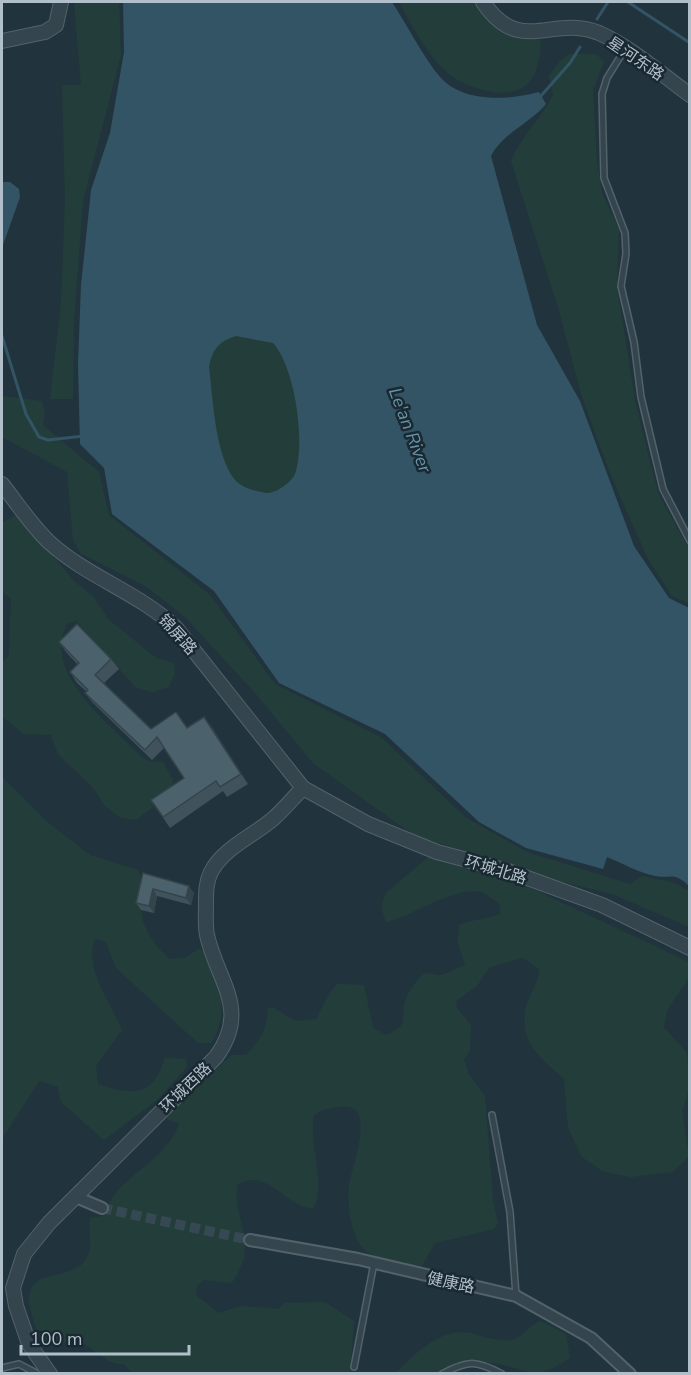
<svg xmlns="http://www.w3.org/2000/svg" width="691" height="1375" font-family="'Nunito Sans','Noto Sans SC',sans-serif">
<rect width="100%" height="100%" fill="#21343d"/>
<!-- green -->
<path fill="#233e3a" d="M74 2H119L121 55 83 201 74 318 73 399H50L61 305 65 201 62 85H81Z
M399 2H479L541 41C540 55 538 74 527 84 508 102 467 88 449 74 430 60 410 23 399 2Z
M570 54H596L604 62 593 90 597 164 603 196 619 229 617 287 635 400 649 458 659 495 689 549V603L672 596 648 559 611 476 582 397 558 307 511 161C521 136 541 119 553 95L549 76 560 61Z
M272 315 310 434 273 544 85 381Z
M2 396 42 401 45 413 43 425 99 472 109 515 210 595 275 684 382 738 465 817 527 852 630 884 642 876 675 883 689 891V927L612 894 552 879 415 836 313 763 256 694 184 616 147 587 80 553 73 539 67 472 2 437Z
M17 514 75 582 93 596 108 619 156 658 174 663 175 674 168 687 153 692 136 688 77 621 67 624C45 667 93 710 121 737 129 744 137 754 145 759 150 762 158 762 163 762L173 780 171 793 136 820 121 818 105 806 93 788 58 754 51 735 24 734 2 716V662L9 656 11 599 2 591V523Z
M2 777 46 821 90 855 138 870C144 884 140 892 141 907 141 928 155 945 169 959L185 958 200 948C223 971 230 1015 211 1043H198L116 968 106 942 95 939C83 968 111 1003 122 1030L96 1066 98 1084C132 1096 153 1097 165 1058L186 1059 187 1067 157 1100 104 1140 61 1102 58 1087 39 1081 2 1139Z
M428 857 533 889 689 962V978L667 1010 664 1027 687 1053 689 1089 682 1112 689 1156 673 1172 631 1177 604 1172 582 1157 568 1128 564 1079C540 1057 517 1041 527 1004 531 991 539 983 539 969L523 958 490 967 477 986 457 1000 456 1007 471 1025 470 1051 464 1059 469 1074 485 1097 493 1201 498 1223 494 1229 435 1243 422 1266C400 1263 373 1264 359 1243 350 1228 347 1201 349 1184 352 1167 379 1101 340 1107 329 1108 323 1109 314 1115 308 1143 327 1187 313 1209 283 1205 268 1168 238 1184 232 1208 249 1232 244 1257 243 1265 236 1275 232 1283L204 1280 197 1286 196 1295 218 1313 241 1306 278 1309 284 1303 325 1302 354 1321 350 1373H132L124 1364C95 1365 89 1328 55 1347 40 1339 36 1331 32 1315 17 1264 68 1283 84 1262 95 1247 88 1234 90 1218L103 1216C107 1209 110 1201 114 1195 132 1172 172 1152 179 1123L168 1120 166 1115 232 1055H246C260 1040 267 1030 268 1008H274L295 1021 316 1019 330 992 337 984 364 985 373 1028 386 1035C406 1025 402 1026 404 1007 405 996 413 985 420 977 426 971 431 974 438 975 447 975 457 968 465 965L458 943 459 925C472 919 490 919 500 914V904C495 901 489 896 484 893 458 883 413 916 386 922L381 907 386 893Z
M541 1321 566 1334 570 1358C544 1375 537 1375 508 1366 496 1363 482 1362 470 1360L455 1373 395 1374C414 1355 440 1327 470 1333 482 1336 498 1342 511 1340 524 1338 529 1324 541 1321Z"/>
<!-- water -->
<path fill="#335465" fill-rule="evenodd" d="M123 2H392C406 23 426 62 442 79 465 103 510 100 539 92L546 104C529 124 503 133 491 156L537 325 580 401 634 546 669 598 689 608V886C674 871 670 879 655 876 639 873 622 863 607 857L603 869 526 848 479 822 385 734 279 683 214 591 112 514 104 468 80 444 78 364 81 285 91 190 110 133 124 52ZM236 336 273 343C295 367 306 443 295 474 291 483 275 494 266 493 256 491 244 489 236 481 215 458 213 398 209 367 212 350 219 341 236 336Z
M2 182H10L19 189 20 197 2 248Z"/>
<g fill="none" stroke-linecap="round" stroke-linejoin="round">
<!-- stream -->
<path stroke="#335465" stroke-width="3" d="M628 2 690 43
M597 19 608 2
M540 97 570 63 580 47
M2 336 26 414 39 437 48 440 84 436"/>
<!-- minor-tunnel -->
<path stroke="#364952" stroke-width="10" stroke-dasharray="10 5" stroke-linecap="butt" d="M102 1208 250 1240"/>
<defs>
<path id="service" d="M625 49 607 78 602 94 604 178 625 233 626 254 621 286 634 342 641 397 663 489 690 541
M492 1115 510 1212 516 1296
M354 1367 374 1263
M2 1368 19 1364 38 1374
M442 1374C468 1360 476 1360 502 1374"/>
<path id="minor" d="M76 1197 102 1208
M250 1240 358 1259 516 1296 591 1338 630 1374"/>
<path id="tertiary" d="M483 2C520 57 552 14 599 33 631 47 661 74 690 95
M2 41 45 32 56 25 61 2
M2 484C17 503 31 525 49 542 87 577 138 592 176 628L303 788 368 824 437 852 508 871 602 905 690 948
M50 1374 29 1344 16 1306 13 1288 24 1254 49 1223 216 1057C251 1009 217 981 207 935 205 925 206 913 206 903 206 892 206 882 211 872 223 848 255 835 274 818 284 809 293 798 303 788"/>
</defs>
<!-- service casing -->
<use href="#service" stroke="#53626b" stroke-width="8"/>
<!-- minor casing -->
<use href="#minor" stroke="#53626b" stroke-width="14"/>
<!-- tertiary casing -->
<use href="#tertiary" stroke="#53626b" stroke-width="16"/>
<!-- service -->
<use href="#service" stroke="#35454d" stroke-width="5"/>
<!-- minor -->
<use href="#minor" stroke="#35454d" stroke-width="10"/>
<!-- tertiary -->
<use href="#tertiary" stroke="#35454d" stroke-width="14"/>
</g>
<!-- wall -->
<path fill="#40535c" d="M59 642 111 659 119 669 104 683 151 729 187 727 204 717 248 784 227 797 223 791 170 828 151 800 184 778 164 748 152 760 93 703 85 693 87 692 77 683 70 672 78 665 66 652Z
M143 873 194 893 191 905 157 896 154 913 141 910 136 903Z"/>
<!-- shaded-wall -->
<path fill="#34444b" d="M204 717 212 727 248 784 241 774Z
M189 886 194 893 191 905 186 898Z
M153 889 157 896 154 913 149 906Z"/>
<!-- building -->
<path fill="#4b616b" stroke="#34444b" stroke-width="1.5" d="M77 624 111 659 95 675 151 729 176 712 187 728 204 717 241 774 220 787 216 781 163 817 151 800 184 778 157 737 145 750 85 693 88 690 70 672 79 663 59 642Z
M143 873 189 886 186 898 153 889 149 906 136 903Z"/>
<g text-anchor="middle" stroke-width="5" stroke-linejoin="round" paint-order="stroke">
<!-- street labels -->
<g font-size="16" fill="#b0bfc9" stroke="#1a2931">
<text transform="translate(636 58) rotate(34)" y="6">星河东路</text>
<text transform="translate(178 634) rotate(48)" y="6">锦屏路</text>
<text transform="translate(496 869) rotate(17)" y="6">环城北路</text>
<text transform="translate(185 1087) rotate(-44)" y="6">环城西路</text>
<text transform="translate(451 1282) rotate(12)" y="6">健康路</text>
</g>
<!-- water labels -->
<g font-size="18" font-style="italic" fill="#6694aa" stroke="#1a2931">
<text transform="translate(410 430) rotate(69)" y="6">Le'an River</text>
</g>
</g>
<!-- border -->
<rect width="691" height="1375" fill="none" stroke="#b0bfc9" stroke-width="6"/>
<!-- scale -->
<path d="M21 1345v9h168v-9" fill="none" stroke="#b0bfc9" stroke-width="3"/>
<text x="30" y="1345" font-size="18" fill="#b0bfc9" stroke="#1a2931" stroke-width="4.5" paint-order="stroke">100 m</text>
</svg>
